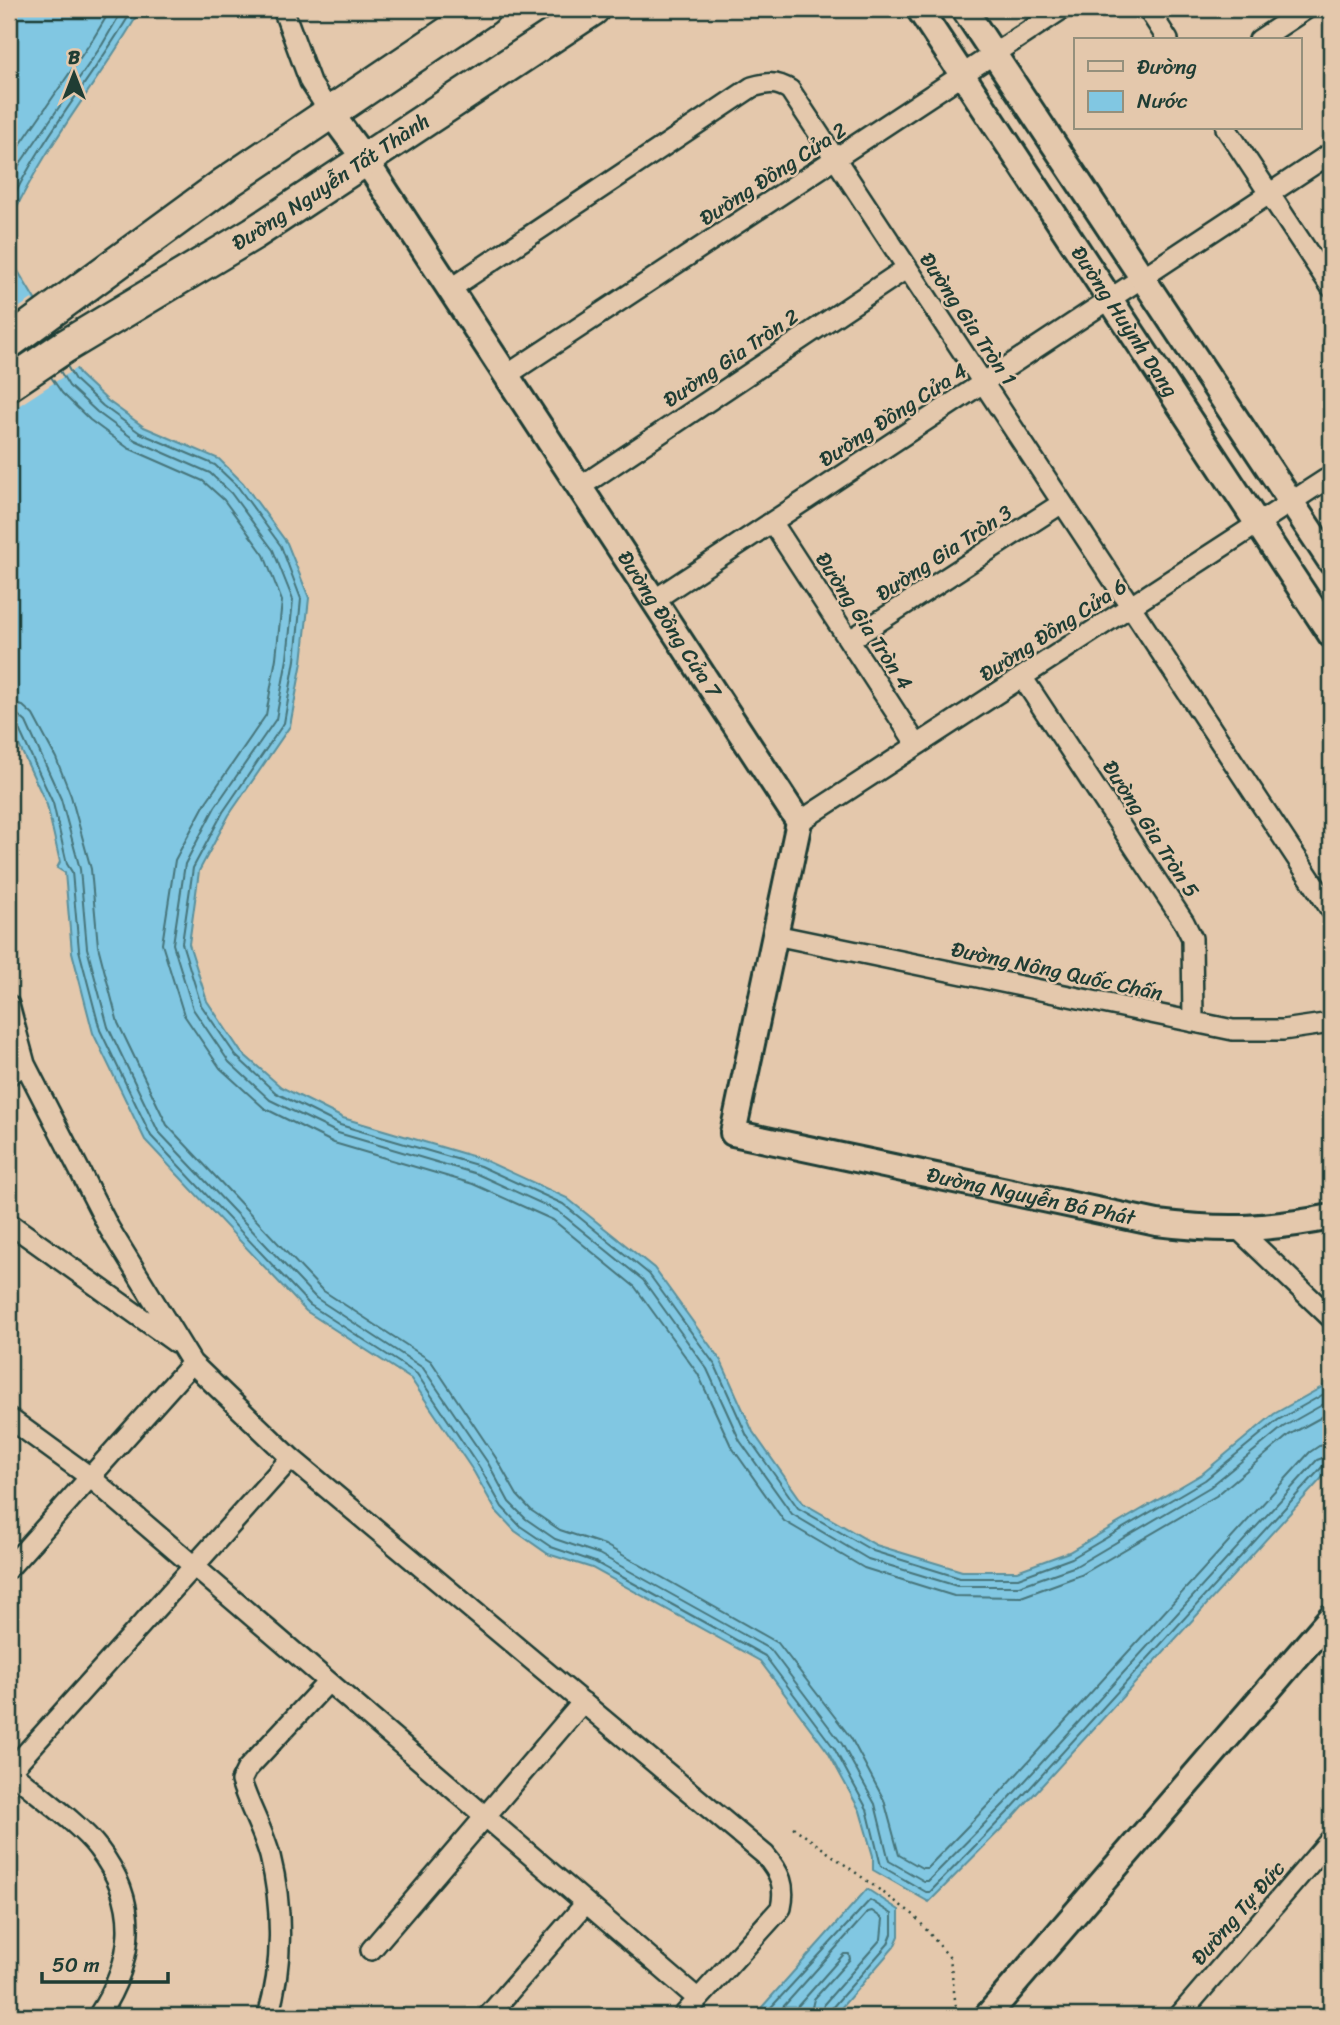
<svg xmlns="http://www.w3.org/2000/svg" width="1340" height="2025" font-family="Sriracha,sans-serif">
<rect width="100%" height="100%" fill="#e4c8ac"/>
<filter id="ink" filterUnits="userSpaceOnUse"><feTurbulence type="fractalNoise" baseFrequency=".0143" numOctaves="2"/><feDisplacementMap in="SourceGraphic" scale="14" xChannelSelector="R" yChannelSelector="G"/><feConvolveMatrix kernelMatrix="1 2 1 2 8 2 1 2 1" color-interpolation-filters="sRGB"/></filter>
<g filter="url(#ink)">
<!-- water -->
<path fill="#81c7e2" stroke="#5a909c" stroke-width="2" d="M9 9H141C99 82 44 146 9 223Z
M9 256 80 375 108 401 144 427 219 459 243 483 287 543 309 598 302 662 290 726 229 815 199 871 189 944 207 1001 241 1052 281 1087 343 1118 482 1159 567 1198 654 1268 721 1361 753 1432 803 1503 876 1545 962 1571H1017L1069 1552 1202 1474 1274 1414 1331 1382V1468L1015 1815 929 1902 873 1870V1856L860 1811 828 1752 760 1661 592 1568 548 1554 515 1531 496 1511 474 1472 411 1379 306 1311 145 1140 93 1033 72 952 65 873 57 868 60 862 47 805 9 724Z
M867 1889 899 1910V1936L894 1947 834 2016H754Z"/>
<!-- pier -->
<path fill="#e4c8ac" d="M32 299 78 367 9 412V314Z"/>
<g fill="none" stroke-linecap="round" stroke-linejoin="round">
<!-- shore -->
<path stroke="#46747a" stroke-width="2" d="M9 161 93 39 111 9
M9 185 17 168 102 45 123 9
M9 206C42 136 94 76 133 9
M67 366 75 380 103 406 140 433 215 465 238 487 281 546 301 599 295 660 284 723 223 812 193 868 182 943 201 1005 236 1056 276 1093 340 1125 480 1166 563 1204 649 1274 715 1365 747 1436 798 1508 873 1551 960 1578H1018L1072 1558 1205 1480 1278 1420 1331 1390
M60 371 69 386 97 412 135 440 210 473 231 493 273 550 293 600 287 659 276 719 215 807 185 864 173 944 193 1009 229 1062 270 1100 338 1133 477 1174 558 1211 643 1280 707 1369 740 1441 792 1514 868 1559 957 1586H1019L1076 1566 1210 1487 1283 1427 1331 1400
M51 377 62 393 90 420 128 448 203 481 224 500 264 555 282 601 276 658 266 715 206 802 175 860 162 944 184 1015 220 1068 264 1108 334 1143 473 1184 553 1220 635 1287 698 1374 731 1446 784 1521 864 1568 954 1596 1021 1597 1081 1575 1216 1496 1289 1435 1331 1412
M9 703 23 706 33 715 56 758 71 796 91 869 98 946 118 1023 167 1125 322 1290 431 1361 496 1458 517 1495 532 1511 560 1530 605 1545 778 1643 851 1738 884 1800 899 1855 922 1868H927L996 1797 1310 1452 1319 1446 1331 1444
M9 714 18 715 26 722 61 799 80 869 87 948 108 1027 158 1131 316 1298 423 1368 488 1463 509 1502 526 1519 555 1539 599 1554 771 1650 842 1744 875 1804 889 1861 924 1881H928L1004 1804 1317 1460 1331 1455
M9 723 18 727 53 803 67 864 72 872 79 950 100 1030 151 1136 310 1305 417 1374 480 1468 502 1507 520 1526 551 1547 595 1562 765 1656 834 1748 867 1809 881 1866 926 1892H930L1010 1810 1323 1466 1331 1464
M763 2016 870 1900 892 1914V1934L888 1944 831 2009 829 2016
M775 2016 868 1912 872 1911 883 1919 881 1939 824 2004 821 2016
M789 2016 844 1954H849L850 1959 814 1999 810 2016"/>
<defs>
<path id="service" d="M1331 1858V1860"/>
<path id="minor" d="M283 9 310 82 329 111
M1148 9 1168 40
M1259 40 1306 9
M1226 128 1331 287
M450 289 752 87C767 83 776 81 790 90L1331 910
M507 375 1062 9
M580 487 907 268
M772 522 917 745
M654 600 1331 153
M850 640 1062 503
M1022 677 1184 922 1192 938 1193 1022
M799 822 1331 476
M775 935 1233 1030H1283L1331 1023
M9 1005 25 1064 109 1228 192 1363 291 1458 765 1855C780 1873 786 1885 781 1908L683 2016
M9 1075 25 1064
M9 1223 175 1342
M1238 1229 1331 1318
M9 1418 90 1477 698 1999
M9 1568 192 1363
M9 1770C33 1791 80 1824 98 1848 141 1904 135 1960 98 2016
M10 1771 291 1458
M371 1950 583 1702
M268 2016C283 1966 283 1907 270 1856 263 1830 249 1807 241 1781L247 1769 328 1682
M488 2016 586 1903
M1179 2016 1331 1839"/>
<g id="tertiary">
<path id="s1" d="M919 9 1331 635"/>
<path d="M964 9 1331 562"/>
<path id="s2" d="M329 111 366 161 799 822 733 1133 1157 1223C1222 1231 1267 1230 1331 1217"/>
<path d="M987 2016 1331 1617"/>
</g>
<g id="primary">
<path d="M9 342 226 183 484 9"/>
<path id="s3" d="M9 384 64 347 254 233 593 9"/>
</g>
</defs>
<!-- service casing -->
<use href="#service" stroke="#1f3d34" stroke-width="15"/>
<!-- minor casing -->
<use href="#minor" stroke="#1f3d34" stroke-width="24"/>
<!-- tertiary casing -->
<use href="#tertiary" stroke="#1f3d34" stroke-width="30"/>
<!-- primary casing -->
<use href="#primary" stroke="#1f3d34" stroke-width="37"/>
<!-- path -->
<path stroke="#1f3d34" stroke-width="2.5" stroke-dasharray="2 5" stroke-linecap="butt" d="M793 1827 914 1915 950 1958 957 2016"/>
<!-- service -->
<use href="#service" stroke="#e4c8ac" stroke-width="10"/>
<!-- minor -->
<use href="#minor" stroke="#e4c8ac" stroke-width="19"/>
<!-- tertiary -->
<use href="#tertiary" stroke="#e4c8ac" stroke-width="24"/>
<!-- primary -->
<use href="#primary" stroke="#e4c8ac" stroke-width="32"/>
</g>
</g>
<g text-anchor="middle" stroke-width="5" stroke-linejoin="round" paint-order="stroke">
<!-- street labels -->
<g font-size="21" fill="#1f3d34" stroke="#e4c8ac">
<text transform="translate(773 174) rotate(-33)" y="7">Đường Đồng Cửa 2</text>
<text dy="7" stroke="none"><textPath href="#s3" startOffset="380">Đường Nguyễn Tất Thành</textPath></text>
<text transform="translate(968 319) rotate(56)" y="7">Đường Gia Tròn 1</text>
<text dy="7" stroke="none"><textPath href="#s1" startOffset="374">Đường Huỳnh Dạng</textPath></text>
<text transform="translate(731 358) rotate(-34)" y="7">Đường Gia Tròn 2</text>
<text transform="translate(893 415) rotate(-33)" y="7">Đường Đồng Cửa 4</text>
<text transform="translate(944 553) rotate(-33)" y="7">Đường Gia Tròn 3</text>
<text transform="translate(864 621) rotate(57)" y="7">Đường Gia Tròn 4</text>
<text dy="7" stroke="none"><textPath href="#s2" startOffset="616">Đường Đồng Cửa 7</textPath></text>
<text transform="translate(1053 630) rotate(-33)" y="7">Đường Đồng Cửa 6</text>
<text transform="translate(1151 829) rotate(57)" y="7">Đường Gia Tròn 5</text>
<text transform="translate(1057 971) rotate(12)" y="7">Đường Nông Quốc Chấn</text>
<text dy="7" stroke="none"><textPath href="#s2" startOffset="1475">Đường Nguyễn Bá Phát</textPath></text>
<text transform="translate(1238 1913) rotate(-49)" y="7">Đường Tự Đức</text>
</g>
</g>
<!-- margin -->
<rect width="1340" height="2025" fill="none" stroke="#e4c8ac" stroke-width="35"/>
<rect x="18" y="18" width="1305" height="1990" fill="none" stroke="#1f3d34" stroke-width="2.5" filter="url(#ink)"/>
<!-- legend -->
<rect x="1074" y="38" width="228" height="91" fill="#e4c8ac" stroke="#95907c" stroke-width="2"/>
<rect x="1088" y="61" width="35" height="10" fill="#e4c8ac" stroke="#95907c" stroke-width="2"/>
<text x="1137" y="74" font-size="21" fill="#1f3d34">Đường</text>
<rect x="1088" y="91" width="35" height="21" fill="#81c7e2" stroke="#95907c" stroke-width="2"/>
<text x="1137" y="108" font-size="21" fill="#1f3d34">Nước</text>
<!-- north arrow -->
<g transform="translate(74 74)" stroke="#e4c8ac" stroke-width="5" paint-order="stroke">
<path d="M0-5L12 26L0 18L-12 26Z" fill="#1f3d34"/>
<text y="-10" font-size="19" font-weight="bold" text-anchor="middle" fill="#1f3d34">B</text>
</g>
<!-- scale -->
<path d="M42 1972v10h126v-10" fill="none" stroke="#1f3d34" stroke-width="3.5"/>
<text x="52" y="1972" font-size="21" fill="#1f3d34" stroke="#e4c8ac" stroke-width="5" paint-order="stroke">50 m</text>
</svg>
